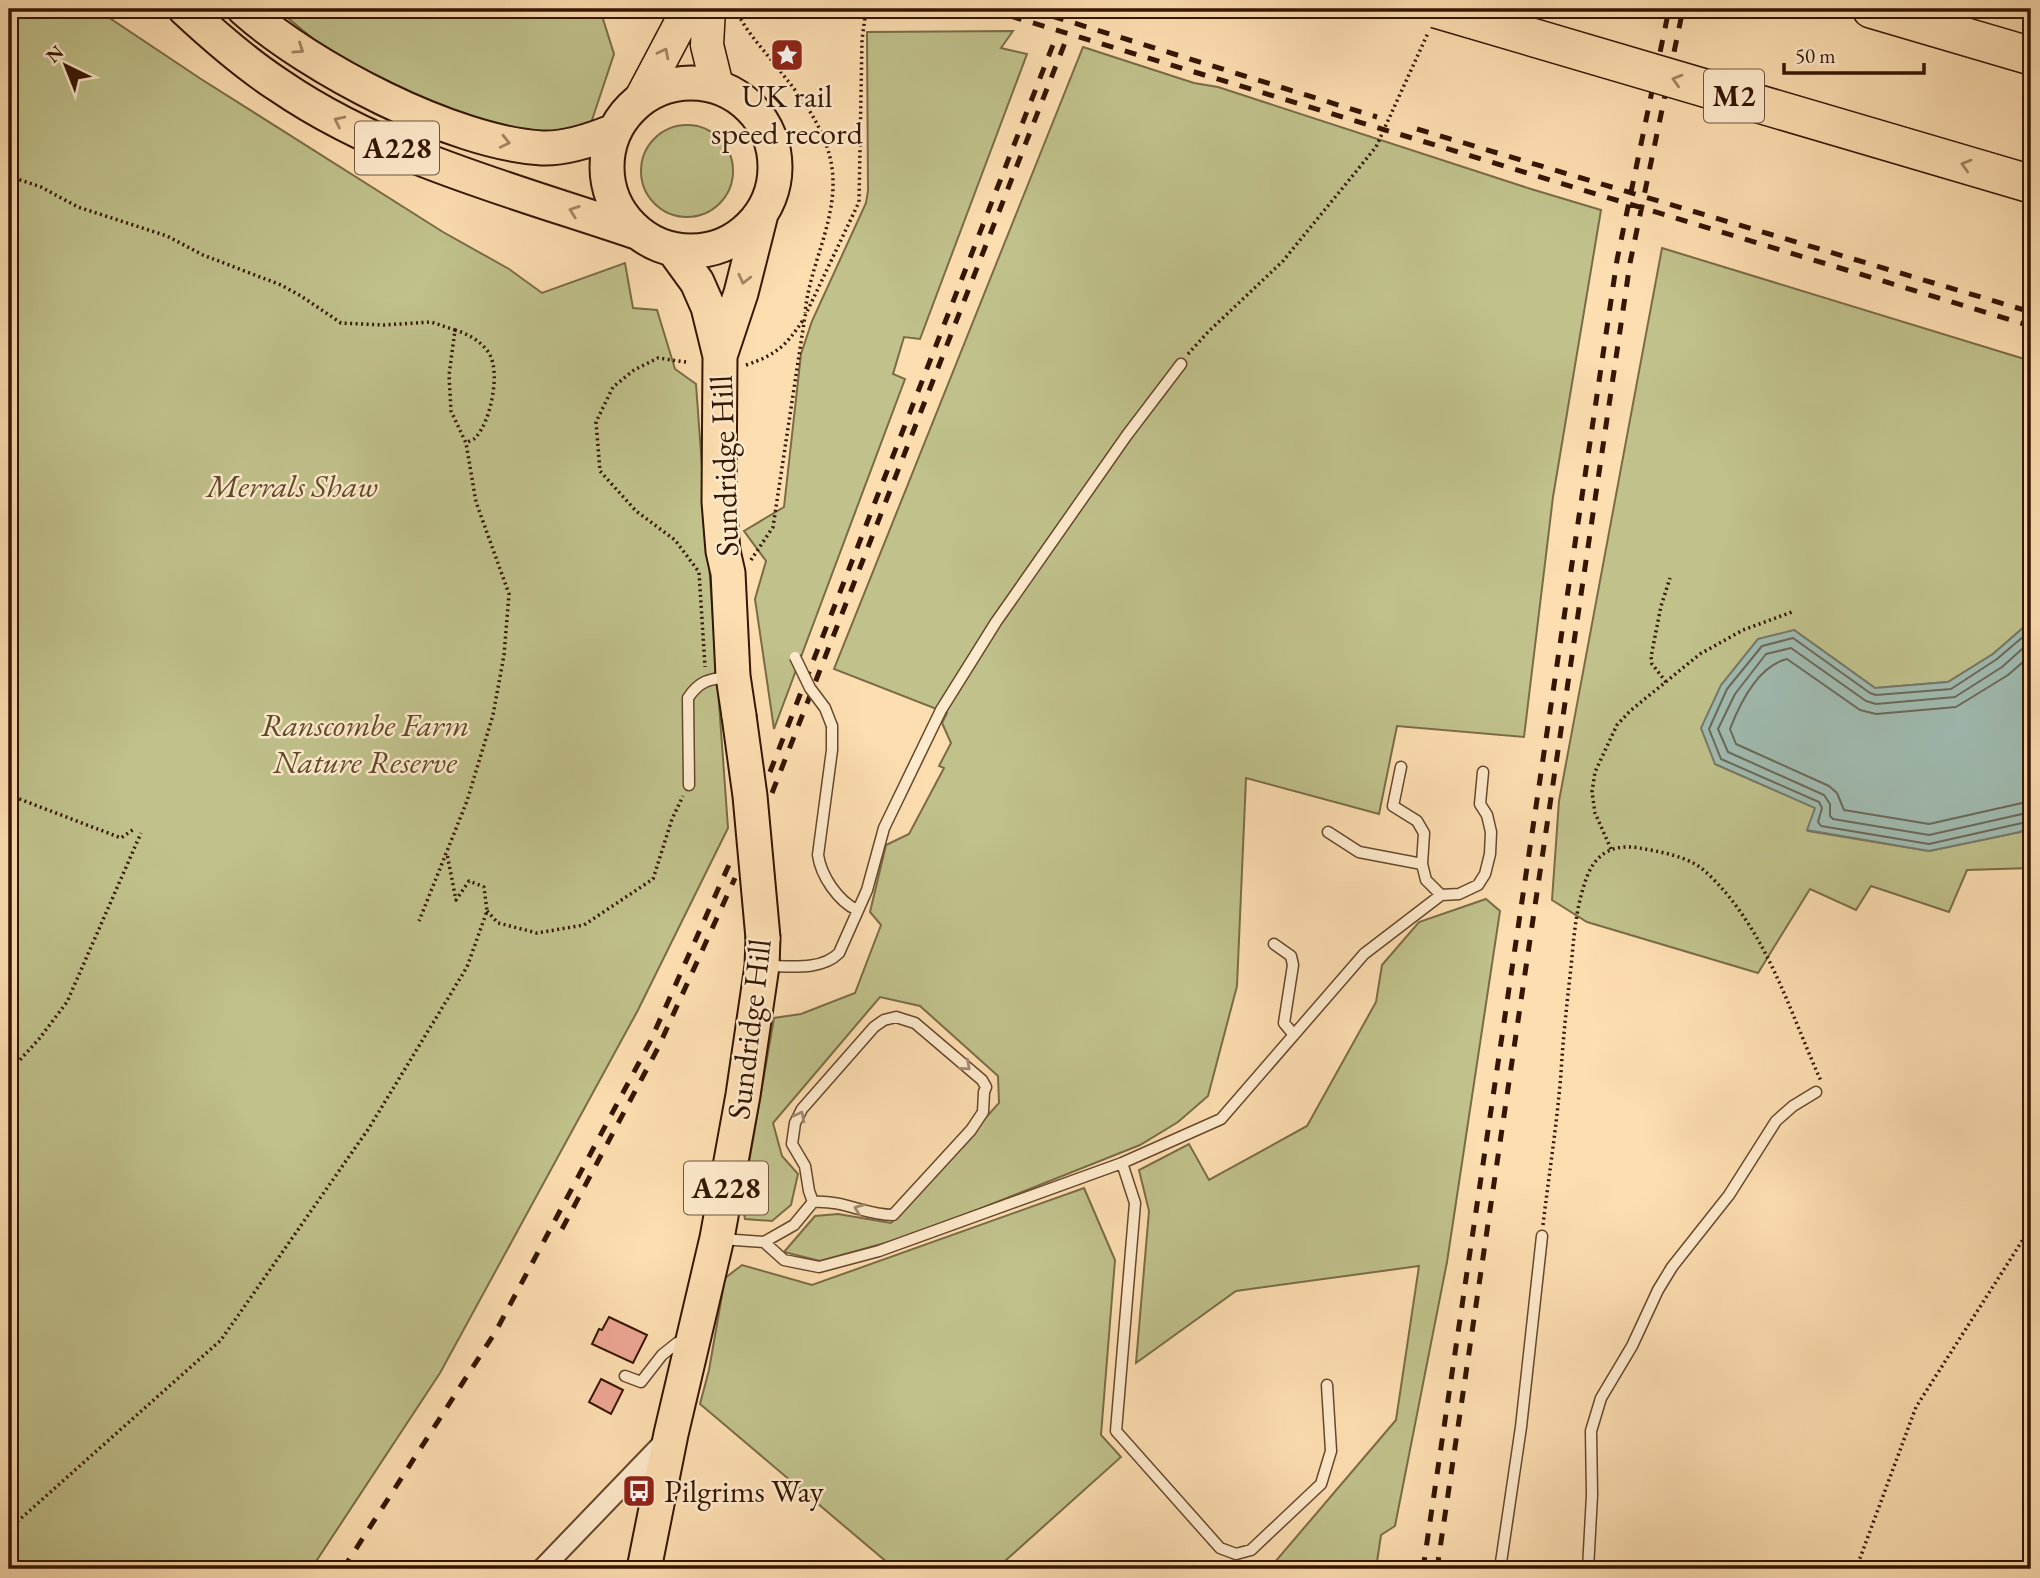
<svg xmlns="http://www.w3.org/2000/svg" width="2040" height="1578" font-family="'EB Garamond',serif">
<rect width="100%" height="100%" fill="#fddeb1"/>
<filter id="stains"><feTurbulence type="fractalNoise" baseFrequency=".00286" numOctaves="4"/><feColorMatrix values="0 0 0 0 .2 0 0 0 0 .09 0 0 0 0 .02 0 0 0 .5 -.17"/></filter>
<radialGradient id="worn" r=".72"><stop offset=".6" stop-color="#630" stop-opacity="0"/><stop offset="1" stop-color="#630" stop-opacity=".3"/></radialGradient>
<!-- green -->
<path fill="#c0c18b" stroke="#7a6b46" stroke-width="2" d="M9 9H96L201 79 443 232 509 269 542 293 625 263 633 308 657 310 675 369 696 384 728 828 638 1010 440 1373 311 1569H9Z
M277 9H613L603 19 614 54 590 126 545 135 473 123 329 52Z
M1013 31 1001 48 1027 54 920 339 904 337 893 374 905 379 774 729 755 599 766 561 744 531 784 507 801 354 812 321 866 203 868 191 867 32Z
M1083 47 1194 83 1218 87 1531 189 1601 210 1553 497 1524 737 1397 726 1379 814 1246 778 1237 986 1208 1096 1178 1122 1140 1145 914 1235 820 1261 784 1252 815 1216 838 1214 891 1223 999 1103 998 1076 920 1006 880 997 773 1123 782 1156 798 1174 791 1205 772 1221 745 1219 742 1203 774 1018 801 1014 855 993 881 925 870 912 886 845 909 834 944 768 939 766 951 743 942 723 947 713 834 669Z
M641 171a46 46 0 1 1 92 0a46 46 0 1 1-92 0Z
M1662 248 2031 361V621L1993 654 1948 682 1875 688 1794 630 1715 764 1816 808 1808 831 1929 851 2020 832 2031 826V868L1967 870 1949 912 1871 886 1856 910 1810 889 1758 973 1587 922 1552 900 1559 801Z
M1486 899 1500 911 1447 1262 1395 1526 1381 1535 1376 1569H1269L1396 1420 1419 1266 1236 1291 1136 1363 1149 1211 1139 1170 1189 1144 1209 1180 1307 1126 1376 1002 1382 965 1419 922Z
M1084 1188 1115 1260 1101 1435 1121 1457 996 1569H895L700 1404 709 1370 725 1278 742 1265 812 1285Z"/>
<!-- water -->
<path fill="#a0bbb1" stroke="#75796a" stroke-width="2" d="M2031 621V826L2020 832 1929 851 1807 830 1815 808 1715 764 1701 728 1721 685 1758 639 1794 630 1875 688 1948 682 1993 654Z"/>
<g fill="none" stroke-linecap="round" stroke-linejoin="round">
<!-- shore -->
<path stroke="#6a6858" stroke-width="2" d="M2031 630 1997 659 1951 689 1876 695 1870 693 1793 638 1762 646 1727 689 1709 729 1721 759 1819 802 1822 808 1818 822 1821 826 1929 844 2031 821
M2031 641 2002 667 1955 697 1876 704 1866 701 1791 648 1766 654 1735 694 1718 729 1728 752 1824 795 1830 804V816L1833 819 1929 835 2031 812
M2031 655 2008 675 1956 707 1876 714 1860 710 1787 659C1758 666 1740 703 1730 729L1736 744 1829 786 1837 793 1844 810 1929 824 2031 801"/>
</g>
<!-- building -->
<path fill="#eda694" stroke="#341500" stroke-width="2" d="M609 1317 647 1335 633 1363 592 1344 599 1329 602 1330Z
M601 1379 623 1390 611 1414 589 1402Z"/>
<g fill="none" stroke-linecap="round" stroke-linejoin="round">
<defs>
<path id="service" d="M832 726V750L818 855C821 876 838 901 857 910
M1401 767 1393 806 1417 821 1424 833 1422 864 1426 880 1441 895
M689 785 688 698C699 681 709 679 728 677
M1328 832 1359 852 1422 864
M1274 944 1291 956 1293 965 1284 1023 1294 1035
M766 966C790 966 821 971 839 953L867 890 884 828 941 710 996 622 1127 435 1181 364
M1122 1163 1135 1203 1116 1431 1220 1548 1236 1554 1251 1550 1321 1484 1331 1451 1327 1385
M721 1239 764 1242 794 1225 813 1202C845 1200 864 1215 893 1215L971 1130 983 1112 984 1092 986 1087 982 1080 915 1023 896 1017 884 1020 874 1027 802 1109 795 1123 792 1144 805 1166 809 1191 813 1202
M764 1242 784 1260 819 1267 879 1251 1122 1163 1221 1119 1364 954 1441 895 1459 894 1478 885 1485 874 1490 854 1491 832 1487 815 1480 804 1483 772
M625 1376 641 1382 662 1355 677 1343 686 1345
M1500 1569 1521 1427 1542 1236
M1588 1569 1592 1495 1591 1431 1601 1398 1632 1346 1658 1290 1672 1267 1729 1195 1776 1121 1793 1106 1816 1092"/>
<path id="minor" d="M542 1569 667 1439"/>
<path id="primary" d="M709 9 707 45 717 86
M641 98 688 9"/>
<path id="trunk" d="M185 9C214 36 246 64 280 86 385 158 519 192 639 233
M244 9C310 68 453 143 542 148 566 149 592 140 614 131
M607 167a84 84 0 1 1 168 0a84 84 0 1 1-168 0Z
M673 249 697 282 708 307 720 356 719 502 723 551 728 573 733 676 739 716
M720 356 741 293 761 214
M644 1569 671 1434 717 1238 743 1095 762 966 763 938"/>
<path id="motorway" d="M1871 9 2031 56"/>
</defs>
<!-- service casing -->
<use href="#service" stroke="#66472c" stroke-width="13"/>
<!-- minor casing -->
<use href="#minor" stroke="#66472c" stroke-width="23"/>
<!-- primary casing -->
<use href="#primary" stroke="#341500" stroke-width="35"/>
<!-- trunk casing -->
<use href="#trunk" stroke="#341500" stroke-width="37"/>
<!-- motorway casing -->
<use href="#motorway" stroke="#341500" stroke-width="40"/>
<!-- path -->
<path stroke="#341500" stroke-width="3.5" stroke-dasharray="2 3.5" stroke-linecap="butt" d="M736 9C744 29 759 44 772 61 802 98 835 137 833 188 831 232 809 270 805 313
M9 176 41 187 78 207 167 236 203 255 281 285 301 296 341 323 384 325 431 322 455 330 449 375 451 411 466 443 476 502 509 594 504 655 493 715 467 801 419 921
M455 330C468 334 483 342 490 355 500 374 491 422 475 438 473 440 469 441 466 443
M1188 354 1208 332 1283 261 1376 147 1428 33
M686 362 658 358 634 370 613 387 596 422 600 471 636 511 675 540 699 572 705 667
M746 365C776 355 786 346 803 320
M751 560 773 527 805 316 859 202 862 40 865 17
M1666 682 1652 664 1651 657 1661 606 1670 578
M9 795 121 838 134 829
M1611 849 1595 813 1592 792 1595 772 1617 725 1630 711 1700 654 1743 630 1792 612
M487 911 498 923 537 933 584 925 653 879 672 819 683 796
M9 1072 39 1039 67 1002 141 833
M1543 1225C1549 1174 1557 1124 1561 1073 1563 1038 1567 1003 1571 967 1574 936 1576 904 1588 874 1598 851 1616 844 1639 848 1657 851 1679 855 1695 864 1707 871 1717 883 1726 893 1772 948 1792 1017 1821 1081
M9 1529 221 1340 369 1128 467 967 487 911 484 887 469 881 456 900 447 854
M1856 1569 1916 1407 2031 1227"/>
<!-- service -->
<use href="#service" stroke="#feeacc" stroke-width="10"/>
<!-- minor -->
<use href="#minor" stroke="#feeacc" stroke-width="19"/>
<!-- primary -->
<use href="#primary" stroke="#fddeb1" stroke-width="32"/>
<!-- trunk -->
<use href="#trunk" stroke="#fddeb1" stroke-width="33"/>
<!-- motorway -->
<use href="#motorway" stroke="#fddeb1" stroke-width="37"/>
<!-- rail -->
<path stroke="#341500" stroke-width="5" stroke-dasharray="12 12" stroke-linecap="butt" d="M987 9 2031 326
M1029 9 1377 117
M1417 129 2031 312
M770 772 1056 37
M772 793 1066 40
M562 1229 658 1048 735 878
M343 1569 496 1331 650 1042 732 858
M1423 1569 1617 260 1669 9
M1437 1569 1630 263 1683 9"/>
<defs>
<path id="service-bridge" d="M795 657 810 688 825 708 832 726"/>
<path id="trunk-bridge" d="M739 716 750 796 763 938"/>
<path id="motorway-bridge" d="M1436 9 2031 184"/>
</defs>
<!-- service-bridge casing -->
<use href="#service-bridge" stroke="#66472c" stroke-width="13" stroke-linecap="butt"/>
<!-- trunk-bridge casing -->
<use href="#trunk-bridge" stroke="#341500" stroke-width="37" stroke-linecap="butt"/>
<!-- motorway-bridge casing -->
<use href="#motorway-bridge" stroke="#341500" stroke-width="40" stroke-linecap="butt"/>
<!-- service-bridge -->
<use href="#service-bridge" stroke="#feeacc" stroke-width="10"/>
<!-- trunk-bridge -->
<use href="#trunk-bridge" stroke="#fddeb1" stroke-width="33"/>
<!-- motorway-bridge -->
<use href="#motorway-bridge" stroke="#fddeb1" stroke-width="37"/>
</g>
<!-- one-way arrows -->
<defs><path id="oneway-chevron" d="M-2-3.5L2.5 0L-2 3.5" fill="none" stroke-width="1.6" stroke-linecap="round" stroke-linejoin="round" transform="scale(1.75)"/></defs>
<g stroke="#a38461">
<use href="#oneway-chevron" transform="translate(299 49) rotate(34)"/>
<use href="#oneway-chevron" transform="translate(664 53) rotate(-63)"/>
<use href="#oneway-chevron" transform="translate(1677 80) rotate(-164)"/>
<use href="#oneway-chevron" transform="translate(339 121) rotate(-154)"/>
<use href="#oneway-chevron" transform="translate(505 142) rotate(13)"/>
<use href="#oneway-chevron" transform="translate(1966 165) rotate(-164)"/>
<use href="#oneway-chevron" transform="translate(574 211) rotate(-161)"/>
<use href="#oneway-chevron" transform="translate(744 279) rotate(103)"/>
</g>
<g stroke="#a38a70">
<use href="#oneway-chevron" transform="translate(966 1066) rotate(41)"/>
<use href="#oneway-chevron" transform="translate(800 1116) rotate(-63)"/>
<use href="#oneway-chevron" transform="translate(859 1209) rotate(-159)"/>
</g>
<!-- icons -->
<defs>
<symbol id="sight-square" viewBox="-11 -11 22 22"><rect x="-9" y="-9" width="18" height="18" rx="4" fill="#8f2418" stroke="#feeacc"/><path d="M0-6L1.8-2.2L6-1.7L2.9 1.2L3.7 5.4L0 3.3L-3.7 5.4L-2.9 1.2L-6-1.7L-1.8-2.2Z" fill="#fff"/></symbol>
<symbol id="bus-square" viewBox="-11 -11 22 22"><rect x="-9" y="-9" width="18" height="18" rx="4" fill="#8f2418" stroke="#feeacc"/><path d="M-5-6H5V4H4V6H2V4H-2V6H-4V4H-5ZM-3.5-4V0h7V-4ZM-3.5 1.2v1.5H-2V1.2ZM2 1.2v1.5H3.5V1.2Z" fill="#fff"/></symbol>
</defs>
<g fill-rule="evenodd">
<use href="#sight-square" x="768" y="36" width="38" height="38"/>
<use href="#bus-square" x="620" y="1472" width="38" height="38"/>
</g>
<g text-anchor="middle" stroke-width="5" stroke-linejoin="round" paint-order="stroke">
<!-- shield labels -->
<g fill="#feeacc" stroke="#71553d" stroke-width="2">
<rect x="1704" y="69.5" width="60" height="53" rx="5"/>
<rect x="355" y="121.5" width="84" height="53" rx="5"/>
<rect x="684" y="1161.5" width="84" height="53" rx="5"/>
</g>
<g font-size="30" font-weight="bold" fill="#341500">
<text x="1734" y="106">M2</text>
<text x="397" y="158">A228</text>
<text x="726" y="1198">A228</text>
</g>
<!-- poi labels -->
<g font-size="32" fill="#341500" stroke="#feeacc">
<text x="787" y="107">UK rail<tspan x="787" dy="37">speed record</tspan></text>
<text x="664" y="1502" text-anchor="start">Pilgrims Way</text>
</g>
<!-- street labels -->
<g font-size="32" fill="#341500" stroke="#feeacc">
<text transform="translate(724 466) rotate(-92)" y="11">Sundridge Hill</text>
<text transform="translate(749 1029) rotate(-83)" y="11">Sundridge Hill</text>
</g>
<!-- park labels -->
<g font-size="32" font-style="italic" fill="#5e492a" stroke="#feeacc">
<text x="292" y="497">Merrals Shaw</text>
<text x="365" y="736">Ranscombe Farm<tspan x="365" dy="37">Nature Reserve</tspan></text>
</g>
</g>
<!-- margin -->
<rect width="2040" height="1578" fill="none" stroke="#fddeb1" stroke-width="35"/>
<rect x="10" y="10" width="2019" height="1557" fill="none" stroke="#341500" stroke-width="3.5"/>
<rect x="18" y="18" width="2005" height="1543" fill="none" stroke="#341500" stroke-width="2"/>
<!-- north arrow -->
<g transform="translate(66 66) rotate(317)" stroke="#feeacc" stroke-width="5" paint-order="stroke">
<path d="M0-5L12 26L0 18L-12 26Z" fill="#341500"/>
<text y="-10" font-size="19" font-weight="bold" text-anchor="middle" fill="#341500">N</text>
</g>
<!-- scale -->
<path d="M1784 63v10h140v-10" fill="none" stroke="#341500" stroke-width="3.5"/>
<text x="1795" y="63" font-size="21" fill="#341500" stroke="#feeacc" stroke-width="5" paint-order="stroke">50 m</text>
<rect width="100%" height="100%" filter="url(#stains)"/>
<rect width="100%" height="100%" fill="url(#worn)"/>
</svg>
